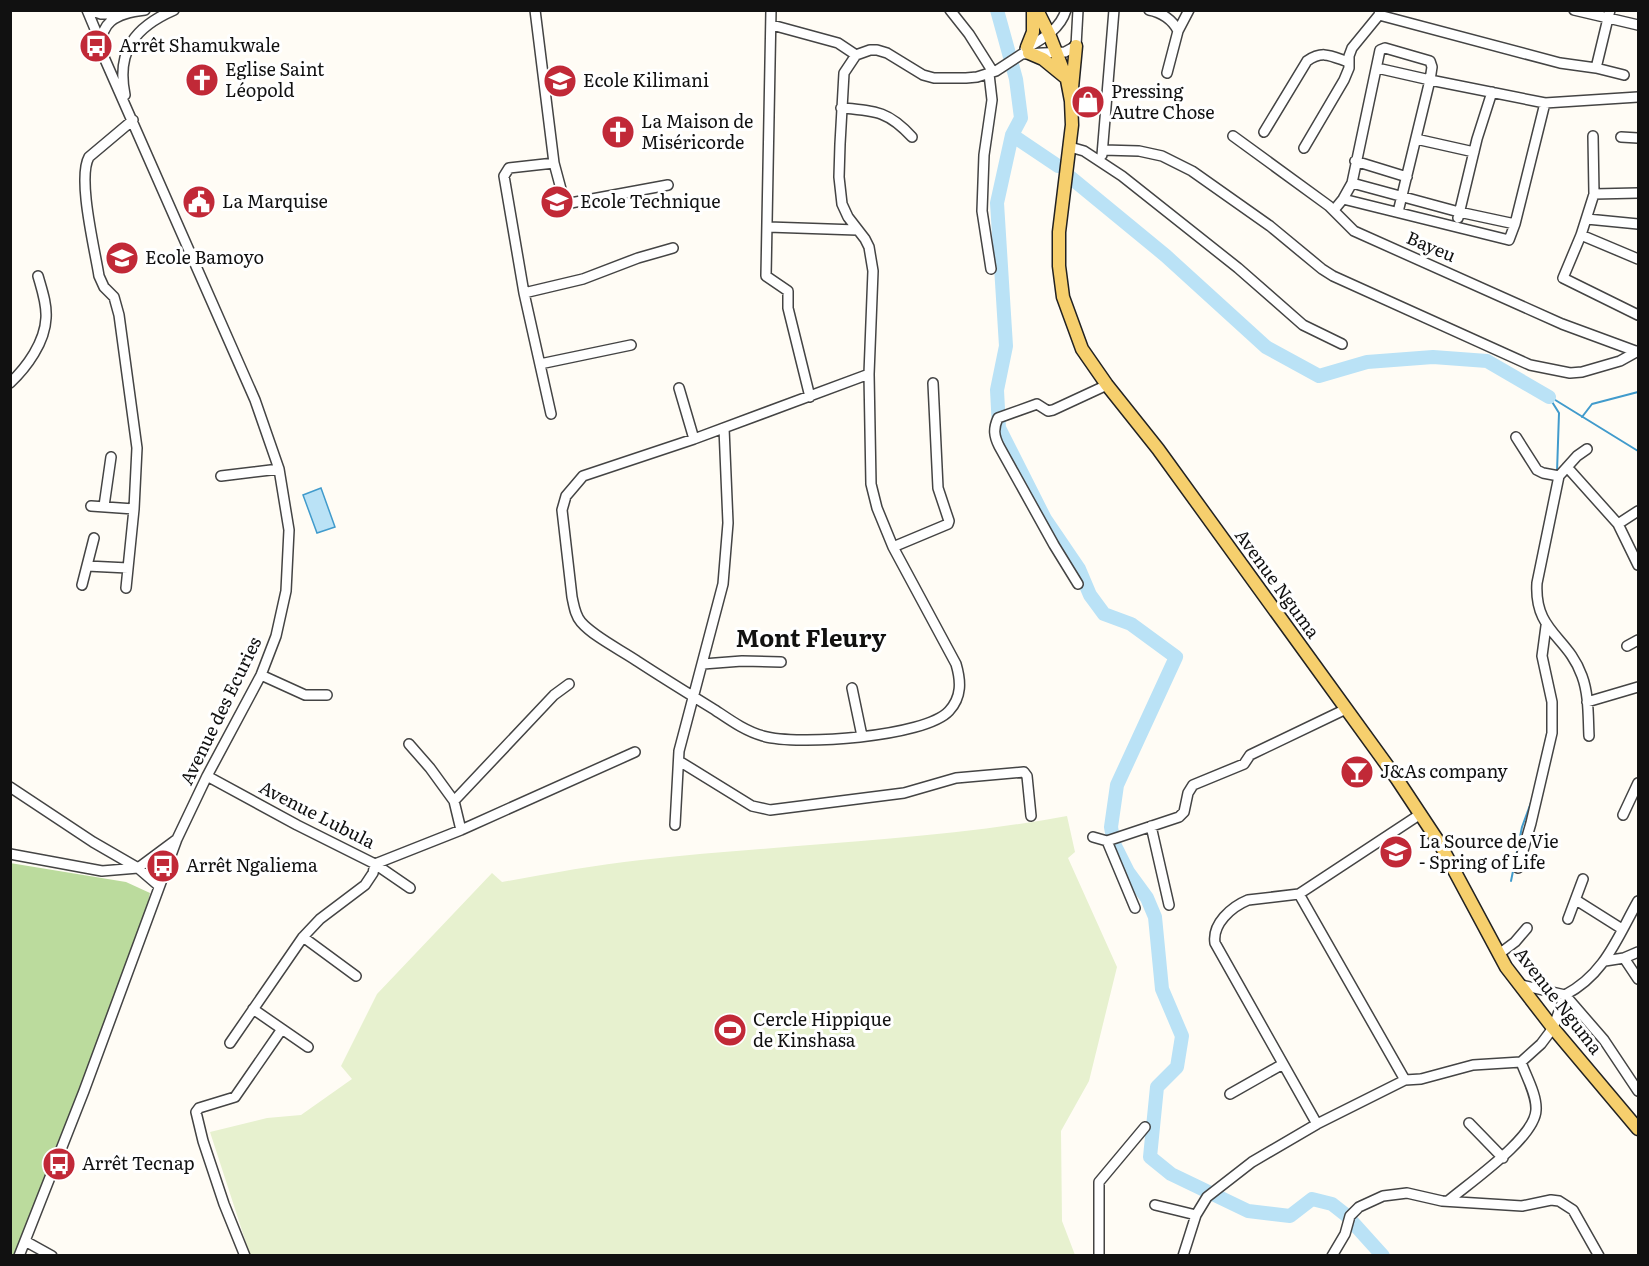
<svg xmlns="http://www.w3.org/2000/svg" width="1649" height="1266" font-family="Literata,serif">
<rect width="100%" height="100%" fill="#fffcf5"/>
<!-- forest -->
<path fill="#bbdb9d" d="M10 863 126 882 150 893 144 919 103 1029 14 1256 10 1255Z"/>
<!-- pitch -->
<path fill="#e7f1cf" d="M1067 816 1075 852 1068 858 1117 967 1089 1081 1061 1131 1062 1221 1075 1255H250L210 1132 267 1118 301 1115 352 1079 341 1066 377 994 492 873 502 882C548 874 594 865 641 860 783 844 926 842 1067 816Z"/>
<!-- water -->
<path fill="#bae2f6" stroke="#419bcc" stroke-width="1.5" d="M321 488 335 527 317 533 303 495Z"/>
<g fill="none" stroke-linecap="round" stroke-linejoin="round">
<!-- stream -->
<path stroke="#419bcc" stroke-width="2" d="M1549 397 1559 413 1557 472
M1552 398 1638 451
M1582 417 1592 404 1638 392
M1545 744 1548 729
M1511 881 1522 827 1533 797"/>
<!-- river -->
<path stroke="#bae2f6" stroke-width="14" d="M997 10 1016 79 1021 118 1012 135 997 203 1006 346 997 390 999 428 1045 519 1079 569 1090 595 1104 614 1131 624 1176 657 1117 785 1111 827 1114 844 1128 872 1147 898 1155 917 1162 989 1182 1036 1177 1067 1157 1087 1150 1157 1171 1174 1248 1211 1290 1216 1312 1199 1332 1204 1346 1215 1383 1256
M1012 135 1058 166
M1070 177 1166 256 1266 347 1319 376 1367 362 1433 357 1487 361 1549 397"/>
<defs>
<path id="minor" d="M87 10 100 41
M89 10 101 14H119
M535 10 554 163 509 168 504 176 524 293 551 414
M771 10 766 276 788 291V308L810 397
M950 10 969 34 993 72
M1149 10C1161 12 1173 20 1178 31
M1574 10 1638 25
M1379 15 1560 63 1596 68 1624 75
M772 25 838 43 856 55
M1025 49C1042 39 1060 30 1066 10
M1377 68 1430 80 1398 212
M1596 68 1610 10
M1167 73 1178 31 1189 10
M989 74 992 100 984 155 982 211 991 269
M125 95C116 51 135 27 174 10
M1545 103 1638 97
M841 108C876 111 888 111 912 137
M1264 132 1307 61C1323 50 1331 56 1348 62
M1233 136 1329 206 1354 231 1562 324 1638 352
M1593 136 1594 194 1581 235 1563 278 1638 315
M1621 137 1638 138
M1416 139 1474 152
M1070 147 1084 151 1122 176 1238 268 1303 325 1342 344
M1304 148 1344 80 1349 68V56L1352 48 1379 15 1380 10
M1103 150 1139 151 1162 156 1192 171 1270 226 1322 269 1333 276 1530 365 1570 373 1582 372 1620 361 1638 351
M1102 155 1114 10
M1355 161 1407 177
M554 163 565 204 668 185
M1352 183 1459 212 1515 224
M1594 194 1638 193
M1334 210 1343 199 1352 183 1380 50 1385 48 1430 61 1432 67 1430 80 1545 103 1515 224 1509 240 1343 199
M1458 218 1477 139 1492 92
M1587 219 1638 224
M768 227 857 230
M1581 235 1638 259
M524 293 583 279 638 258 673 248
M540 364 631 345
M869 374 694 439 583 476 566 496 562 510 572 597C574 606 575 615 581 622 594 637 621 650 637 661 663 678 689 694 715 710 730 720 745 731 763 736 797 746 925 737 949 711 962 697 961 681 956 664L893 547 877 508 871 484 869 374 873 271 869 247 865 239 848 217 842 204 839 177 840 144 844 73 856 55 870 50H877L887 53 923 75 934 78H966L977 77 996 71 1022 54 1065 52 1076 46 1078 10
M10 383C27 367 45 342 46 318 47 304 42 290 38 276
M679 388 694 439
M1516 437 1537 470 1543 473 1559 476
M1587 449 1577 456 1559 476 1537 583C1534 632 1568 636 1582 676 1589 695 1588 716 1589 736
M1567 467 1618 524 1638 565
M221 476 279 469
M91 506 134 509
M104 506 111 457
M1618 524 1638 511
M893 547 948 524 949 521 938 488 933 383
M87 566 128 568
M1078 584 1054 545 999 446C994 436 993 429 998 418L1037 404 1048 411 1053 410 1107 385
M82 585 94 538
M126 588 134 509 137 448 119 315 114 297 104 287 99 276C95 250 77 178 89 157L133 120
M1627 646 1638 640
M703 664 742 661 781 662
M261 675 305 695H327
M852 688 862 736
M1587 702 1638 687
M409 744 430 768 454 801
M679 761 752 806 770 810 904 793 956 778 1024 772 1027 776 1031 816
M207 776 297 825 375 864 410 888
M10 787 93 842 138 868 159 886
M1623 815 1638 783
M675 825 679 751 723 584 728 523 724 428
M1151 826 1169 905
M461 830 454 801 554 695 569 684
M1093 837 1107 841 1179 817 1184 812 1188 793 1193 785 1244 764 1250 755 1346 709
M1107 841 1135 908
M10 854 102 871 138 868 177 839
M1518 868 1531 823 1552 733V702L1542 656 1546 626
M1299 894 1405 1080
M1576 900 1622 929
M1568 919 1583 879
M303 937 356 976
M1499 954 1515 942 1527 928
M1624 958 1638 979
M1605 961 1624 958 1638 952
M1521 985 1565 995C1605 974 1617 938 1638 901
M253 1009 308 1047
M230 1043 303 937 320 919 365 885 373 873 375 864 461 830 635 752
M1230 1094 1283 1064
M1469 1123 1503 1158
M1317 1124 1215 943C1212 924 1231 907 1248 900L1299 894 1419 815
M1448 1201C1469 1183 1535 1138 1536 1110 1537 1095 1526 1076 1521 1062
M1155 1205 1196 1215
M25 1241 52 1256
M19 1256 84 1091 177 839 207 776 261 675 276 636 286 591 289 530 279 469 255 400 103 55C96 22 117 13 145 10
M245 1256 224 1204 203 1141 196 1112 199 1108 235 1097 282 1029
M1099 1256V1182L1145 1127
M1183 1256 1196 1215 1207 1197 1252 1162 1317 1124 1405 1080 1421 1079 1473 1065 1521 1062 1541 1044 1553 1028 1565 995 1604 1040 1638 1091
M1332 1256 1345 1234 1350 1216 1359 1207 1383 1196 1407 1193 1442 1201 1522 1206 1551 1200 1559 1201 1573 1210 1599 1256"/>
<path id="major" d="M1037 10 1049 34 1067 80 1071 101 1072 125 1059 232V266L1063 297 1082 349 1107 385 1158 449 1397 779 1440 844 1506 967 1553 1028 1638 1129
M1027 47 1033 32V10
M1029 53 1043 59 1065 77
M1072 88 1076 46"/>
</defs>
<!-- minor casing -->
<use href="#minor" stroke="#444" stroke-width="12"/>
<!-- major casing -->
<use href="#major" stroke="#222" stroke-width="15"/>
<!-- minor -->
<use href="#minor" stroke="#fff" stroke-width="9"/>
<!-- major -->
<use href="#major" stroke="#f6cf6d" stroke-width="12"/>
</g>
<!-- icons -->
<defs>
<symbol id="bus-disc" viewBox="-11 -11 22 22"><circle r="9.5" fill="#c12937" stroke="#fff"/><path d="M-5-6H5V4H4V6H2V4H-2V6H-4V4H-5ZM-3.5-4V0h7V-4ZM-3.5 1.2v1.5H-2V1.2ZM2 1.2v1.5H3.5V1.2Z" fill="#fff"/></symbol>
<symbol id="church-disc" viewBox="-11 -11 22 22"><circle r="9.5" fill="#c12937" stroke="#fff"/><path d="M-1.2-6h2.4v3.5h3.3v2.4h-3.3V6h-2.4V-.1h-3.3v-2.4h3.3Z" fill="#fff"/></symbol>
<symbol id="school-disc" viewBox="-11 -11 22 22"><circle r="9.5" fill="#c12937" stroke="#fff"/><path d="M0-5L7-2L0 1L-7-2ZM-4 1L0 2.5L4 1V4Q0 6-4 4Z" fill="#fff"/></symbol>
<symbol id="shop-disc" viewBox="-11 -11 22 22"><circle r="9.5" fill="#c12937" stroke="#fff"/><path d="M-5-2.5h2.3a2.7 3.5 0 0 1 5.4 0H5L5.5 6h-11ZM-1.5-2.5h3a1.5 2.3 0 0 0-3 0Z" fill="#fff"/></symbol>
<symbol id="civic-disc" viewBox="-11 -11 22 22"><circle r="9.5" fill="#c12937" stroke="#fff"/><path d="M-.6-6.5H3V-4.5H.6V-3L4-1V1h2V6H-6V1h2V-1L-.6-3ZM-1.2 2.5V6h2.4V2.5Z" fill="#fff"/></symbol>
<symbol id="bar-disc" viewBox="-11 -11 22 22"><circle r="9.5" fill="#c12937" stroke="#fff"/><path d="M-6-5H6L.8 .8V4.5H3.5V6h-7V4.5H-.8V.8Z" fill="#fff"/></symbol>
<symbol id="stadium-disc" viewBox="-11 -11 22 22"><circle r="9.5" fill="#c12937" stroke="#fff"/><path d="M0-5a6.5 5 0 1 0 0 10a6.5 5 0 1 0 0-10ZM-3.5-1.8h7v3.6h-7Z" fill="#fff"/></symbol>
</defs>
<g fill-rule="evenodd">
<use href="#bus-disc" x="77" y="27" width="38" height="38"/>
<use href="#church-disc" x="183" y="61" width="38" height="38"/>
<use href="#school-disc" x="541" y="62" width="38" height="38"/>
<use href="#shop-disc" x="1069" y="83" width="38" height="38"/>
<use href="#church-disc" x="599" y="113" width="38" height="38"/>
<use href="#civic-disc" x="180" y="183" width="38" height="38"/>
<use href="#school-disc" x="538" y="183" width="38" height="38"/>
<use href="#school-disc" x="103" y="239" width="38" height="38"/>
<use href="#bar-disc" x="1338" y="753" width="38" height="38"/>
<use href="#school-disc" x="1377" y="833" width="38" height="38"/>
<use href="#bus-disc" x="144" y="847" width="38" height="38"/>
<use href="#stadium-disc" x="711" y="1011" width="38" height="38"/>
<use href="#bus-disc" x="40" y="1145" width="38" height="38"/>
</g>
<g text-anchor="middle" stroke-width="6" stroke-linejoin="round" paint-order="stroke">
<!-- poi labels -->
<g font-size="18" fill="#111" stroke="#fff" text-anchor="start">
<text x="119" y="52">Arrêt Shamukwale</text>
<text x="225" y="76">Eglise Saint<tspan x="225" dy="21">Léopold</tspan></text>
<text x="583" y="87">Ecole Kilimani</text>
<text x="1111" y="98">Pressing<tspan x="1111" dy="21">Autre Chose</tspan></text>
<text x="641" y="128">La Maison de<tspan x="641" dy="21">Miséricorde</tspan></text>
<text x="222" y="208">La Marquise</text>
<text x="580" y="208">Ecole Technique</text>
<text x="145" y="264">Ecole Bamoyo</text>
<text x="1380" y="778">J&amp;As company</text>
<text x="1419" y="848">La Source de Vie<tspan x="1419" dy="21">- Spring of Life</tspan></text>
<text x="186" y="872">Arrêt Ngaliema</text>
<text x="753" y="1026">Cercle Hippique<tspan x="753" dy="21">de Kinshasa</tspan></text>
<text x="82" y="1170">Arrêt Tecnap</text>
</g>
<!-- street labels -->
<g font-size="18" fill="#111" stroke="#fff">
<text transform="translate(1431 247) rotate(23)" y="6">Bayeu</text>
<text transform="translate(1277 584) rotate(54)" y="6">Avenue Nguma</text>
<text transform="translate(221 711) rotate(-64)" y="6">Avenue des Ecuries</text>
<text transform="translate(317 815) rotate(27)" y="6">Avenue Lubula</text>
<text transform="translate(1558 1001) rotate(52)" y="6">Avenue Nguma</text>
</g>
<!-- district labels -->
<g font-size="24" font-weight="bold" fill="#111" stroke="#fff">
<text x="811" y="647">Mont Fleury</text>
</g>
</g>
<!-- border -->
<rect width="1649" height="1266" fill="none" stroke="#111111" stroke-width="24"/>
</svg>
